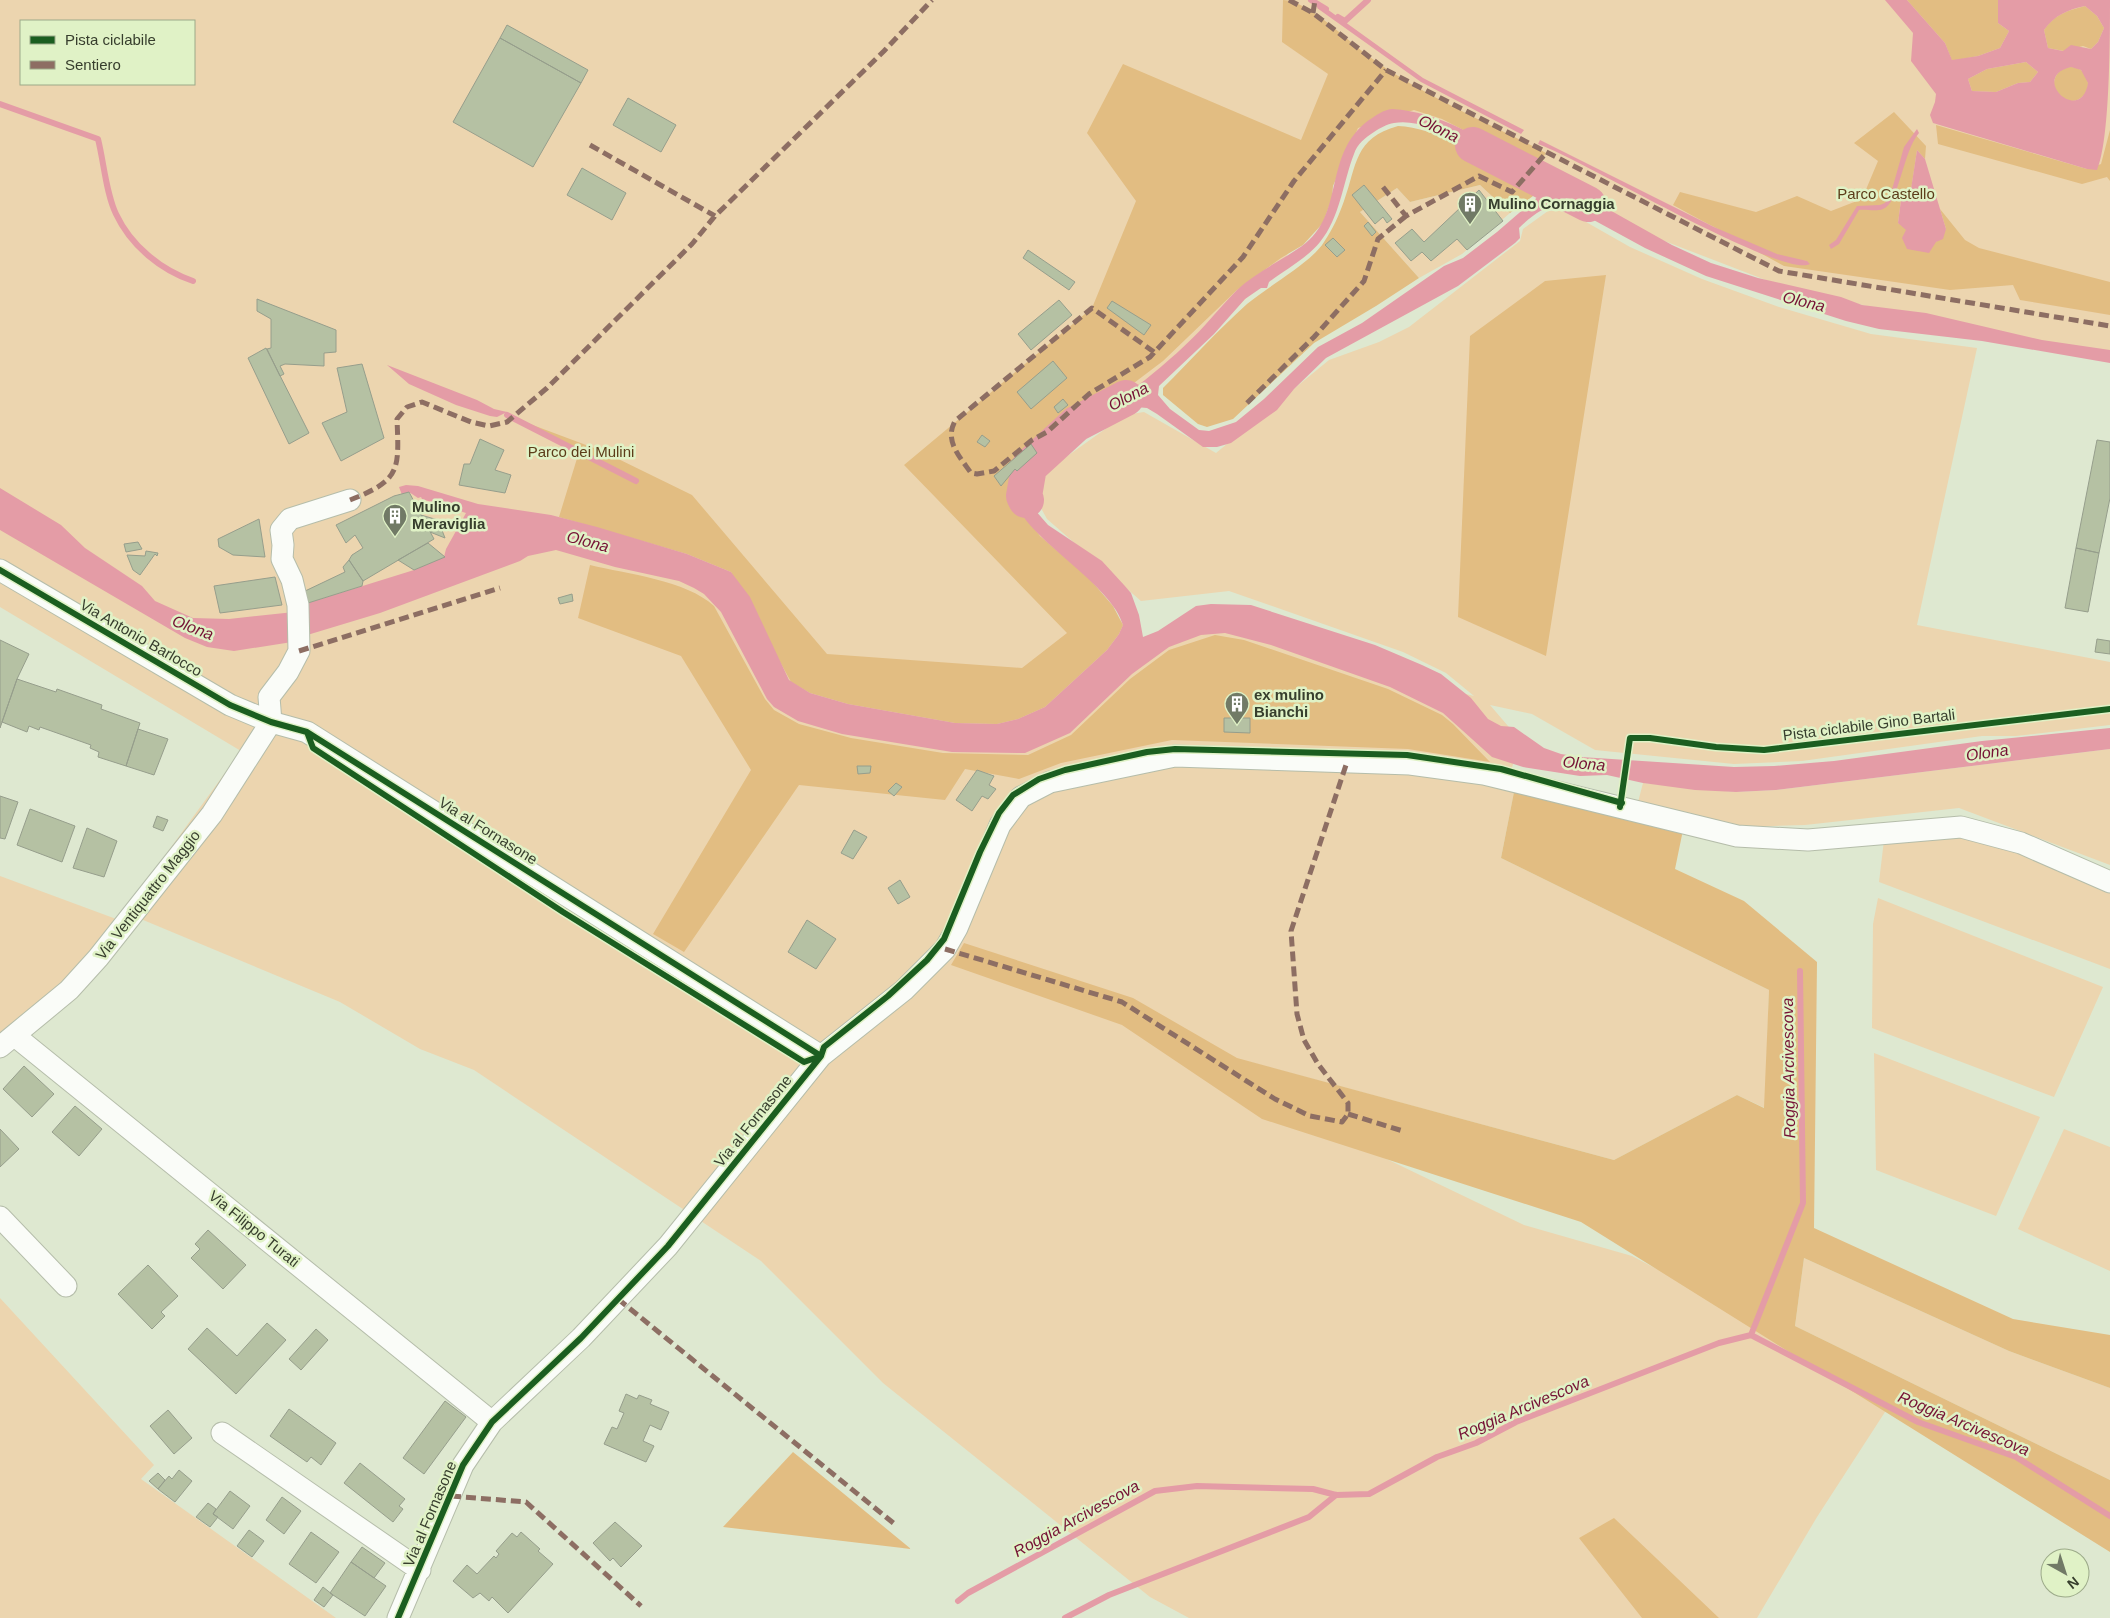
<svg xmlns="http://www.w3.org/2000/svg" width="2110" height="1618" font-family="Arial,sans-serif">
<rect width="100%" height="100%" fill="#dee8d0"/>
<!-- green -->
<path fill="#ecd5af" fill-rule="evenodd" d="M0 0H2110V362L2069 355 1776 284 1571 205 1464 143 1418 127 1420 113 1370 118 1283 262 1142 401 1085 428 1053 453 1030 492 1034 515 1138 642 1257 610 1380 673 1474 696 1446 673 1403 652 1229 591 1141 601 1047 519 1036 499 1045 472 1125 415 1144 412 1216 453 1329 360 1379 342 1409 327 1520 241 1523 229 1548 211 1565 210 1630 247 1702 279 1779 307 1871 334 1977 348 1917 625 2110 662V725L2016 736H1982L1802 761 1734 764 1595 750 1532 714 1490 705 1520 740 1507 785 1515 787 1501 858 1769 990 1765 1108 1737 1095 1614 1160 1250 1062 1239 1088 1524 1225 1632 1256 1896 1395 1817 1517 1757 1618H1189L1150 1597 883 1383 761 1261 474 1070 420 1049 340 1002 124 912 241 751 0 607ZM21 21H194V84H21Z
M1480 185 1510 213 1462 254 1419 278 1360 212 1397 188 1410 202Z
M2110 749V865L1959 808 1805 825 1743 827 1637 806 1643 783 1736 792 1776 790Z
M1958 836 2016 849 2110 892V969L1879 882 1884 840Z
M0 876 127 923 0 1047Z
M1878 898 2103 987 2054 1097 1872 1028 1873 924Z
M1874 1053 2040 1117 1996 1216 1876 1170Z
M2064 1129 2110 1147V1271L2018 1229Z
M1804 1258 2009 1351 2110 1388V1480L1795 1326Z
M0 1298 154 1465 141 1479 336 1618H0Z"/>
<!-- forest -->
<path fill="#e2bd82" d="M1283 0C1306 0 1344 37 1362 51 1414 92 1487 122 1546 153L1535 167 1442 119 1414 110 1358 128 1333 186 1332 198 1323 223 1303 245 1281 258 1237 290 1163 361 1015 473 1016 504 1040 536 1089 578 1113 606 1123 625 1119 634 1107 650 1045 707 1018 719 997 724 955 723 848 704 810 693 791 682 731 572 687 554 559 517 579 452 506 415 602 451 692 495 827 654 1022 668 1067 633 904 465 1092 308 1136 201 1087 133 1123 64 1301 140 1328 74 1282 42Z
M1907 0H1998V23L2009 31 2000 48 1978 56 1952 61 1945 43Z
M2085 6 2097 16 2104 28 2098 42 2091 49 2083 46 2064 51 2048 48 2044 30C2055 14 2067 11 2085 6Z
M2026 62 2038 72 2030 82 2018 83 1996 92 1972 91 1968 79 1987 69Z
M2054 84a17 17 0 1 1 34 0a17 17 0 1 1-34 0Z
M1894 112 1926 146 1925 159 1917 150 1911 190 1901 200 1898 223 1936 242 1946 229 1940 209 1965 240 1979 248 2110 282V315L2020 300 2013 285 1950 290 1784 266 1751 248 1800 265 1807 261C1770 259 1706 223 1673 205L1680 192 1756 212 1797 196 1831 211 1862 199 1878 161 1854 143Z
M1936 125 2087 169 2101 164 2110 130V181L2107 177 2082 184 1938 144Z
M1398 126C1438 127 1500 165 1537 183V193L1510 213 1480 185 1410 202 1397 188 1360 212 1419 278 1376 306 1314 343 1233 419 1207 427 1198 424 1163 395V388C1191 360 1218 330 1247 304 1267 287 1312 262 1324 242 1333 229 1339 215 1344 201 1357 165 1354 138 1398 126Z
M1606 275 1546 656 1458 617 1470 336 1545 281Z
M590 565C627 574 686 580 714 606L765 699 774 710 799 724 851 738 943 753 1028 755 1071 735 1130 679 1169 650 1215 635 1244 640 1388 689 1442 715 1453 724 1490 762 1408 749 1172 740 1061 763 1019 779 965 769 945 800 799 785 684 952 653 934 751 770 681 656 578 618Z
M1515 787 1683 830 1675 869 1744 901 1817 962 1814 1228 2013 1319 2110 1335V1388L2009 1351 1804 1258 1795 1326 2110 1480V1552L1581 1222 1262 1119 1122 1025 951 965 964 943 1133 998 1237 1058 1614 1160 1737 1095 1764 1108 1769 990 1501 858Z
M793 1452 911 1549 723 1527Z
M1614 1518 1719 1618H1642L1579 1538Z"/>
<!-- water -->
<path fill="#e49ca6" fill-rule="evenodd" d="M1885 0H1907L1945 43 1952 60 1978 56 2000 48 2009 31 1998 23V0H2110C2110 39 2110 141 2097 170L2087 169 1933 123 1930 115 1935 102 1936 94 1911 61 1913 33ZM2085 6 2097 16 2104 28 2098 42 2091 49 2071 45 2063 51 2048 48 2044 30C2055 15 2067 10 2085 6ZM2026 62 2038 72 2030 82 2018 83 1996 92 1972 91 1968 79 1987 69ZM2071 67 2081 70 2088 83C2081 126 2028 77 2071 67Z
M1320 4 1423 78 1524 130 1521 134 1421 82 1317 8Z
M1392 109C1441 112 1480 139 1522 161L1516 171C1485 155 1429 116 1394 123 1387 124 1380 128 1374 132 1365 138 1357 144 1354 154 1343 182 1340 218 1320 242 1307 258 1285 270 1269 282L1267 288H1261L1245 299 1214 334 1159 386 1158 395 1170 409 1199 430 1209 431 1236 422 1264 399 1318 347 1362 323 1444 266 1463 258 1497 232 1541 194 1543 190 1539 187 1547 178 1599 204 1672 245 1711 263 1758 278 1841 297 1862 305 1926 313 2042 340 2110 350V363L1982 341 1879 329 1846 321 1706 276 1645 248 1568 206C1550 201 1532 215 1519 228L1520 238 1515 243 1458 286 1326 358 1294 389 1277 410 1231 443 1217 447H1203L1157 414 1147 408 1136 407 1107 417 1043 471 1032 488 1035 510 1048 525 1102 561 1124 585 1131 593 1139 615 1143 637 1158 631 1196 606 1211 604 1251 605 1375 645 1422 665 1441 674 1471 698 1488 719 1501 726 1514 727 1544 748 1561 754 1581 757 1734 767 1774 766 1834 761 1982 741 2110 728V749L1776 790 1736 792 1695 790 1643 783 1607 775 1580 776 1523 767 1492 757 1443 713 1390 687 1271 645 1225 633 1201 635 1169 647 1132 674 1070 733 1025 753 952 752 842 734 798 721 774 707 767 699 721 612 704 594 694 588 679 581 615 567 556 550 528 556 520 561 380 613 304 636 292 642 234 651 207 647 185 638 0 530V488L61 525 85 548 142 586 155 601 193 618 229 619 294 612 308 603 414 570 444 557 446 549 466 513 422 499 421 497 418 498 409 492 402 495 399 487 406 485 418 486 478 504 551 515 597 527 687 554 731 572 750 597 789 680 810 693 848 704 955 723 997 724 1018 719 1045 707 1107 650 1119 634 1123 625C1111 580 1007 528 1015 491 1019 468 1080 421 1100 407 1114 397 1131 391 1145 380 1166 363 1188 344 1206 324 1216 313 1226 301 1237 290 1256 272 1281 261 1302 246 1346 215 1322 154 1369 120 1377 115 1383 110 1392 109Z
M1917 129 1919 133C1903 151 1899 204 1883 209 1876 212 1866 209 1859 210L1839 244 1831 249 1829 245 1836 240 1857 206 1880 205 1885 203 1891 193 1904 147Z
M1540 140 1714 227 1777 254 1807 261 1810 264C1782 279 1579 158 1538 144Z
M1917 150 1925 159 1946 229 1943 239 1936 242 1929 253 1907 249 1902 238 1906 230 1898 223 1901 200 1911 189Z
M387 365 477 400 494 409 507 412 497 417 490 416 456 405 409 384Z"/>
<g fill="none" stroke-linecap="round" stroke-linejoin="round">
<!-- stream -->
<path stroke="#e49ca6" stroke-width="6" d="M1311 0 1326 9
M1338 17 1345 21 1368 0
M0 104 98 139C104 163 106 193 116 214 131 246 161 270 193 281
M507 415 636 481
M1751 1335 1918 1422 2016 1457 2110 1516
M958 1601 968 1593 1155 1491 1197 1486 1313 1489 1336 1495 1369 1494 1437 1457 1476 1443 1516 1422 1719 1343 1751 1335 1803 1203 1800 971
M1065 1618 1109 1595 1309 1517 1336 1495"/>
<!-- river -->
<path stroke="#e49ca6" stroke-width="36" d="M1473 145 1588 204
M1026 500 1024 496 1029 467 1076 424 1126 398"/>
</g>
<!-- building -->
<path fill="#b5c1a3" stroke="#969e8c" d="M507 25 588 70 581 83 500 38Z
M500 38 581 83 533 167 453 122Z
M628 98 676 125 661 152 613 125Z
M582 168 626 193 612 220 567 195Z
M1364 185 1392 219 1387 223 1383 217 1375 224 1352 195Z
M1479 190 1503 221 1467 250 1457 239 1431 261 1422 252 1411 261 1395 243 1412 229 1424 242Z
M1368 222 1376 232 1372 236 1364 226Z
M1333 238 1345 250 1337 257 1325 245Z
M1028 250 1075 282 1069 290 1023 258Z
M257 299 336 330V352L324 353V366L285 364 280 366 284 374 280 376 267 349 271 348V319L257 311Z
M1059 300 1072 315 1031 350 1018 334Z
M1112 301 1151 325 1144 335 1107 308Z
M266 348 309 433 289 444 248 358Z
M1053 361 1067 378 1031 409 1017 392Z
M362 364 384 438 341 461 322 423 347 412 337 368Z
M1063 399 1068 405 1058 413 1054 407Z
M982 435 990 441 985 447 977 442Z
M480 439 504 450 495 470 511 475 505 493 459 485 464 464H470Z
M2097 440 2110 442V498L2099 553 2076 548Z
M1031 444 1037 453 1017 471 1015 469 1001 486 994 476Z
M409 492 434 539 363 581 349 560 352 555 363 548 355 535 346 543 336 525 394 496Z
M421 515 438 520 445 538 430 532Z
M259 519 265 557 233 555 219 547 218 539Z
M138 542 142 549 126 552 124 544Z
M428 543 445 557 414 570 398 560Z
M2076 548 2099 553 2088 612 2065 608Z
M146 551 158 553 157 556 155 554 140 575 133 570 127 555 145 556Z
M349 560 363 581 362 586 308 603 303 592 345 572 343 567Z
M275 577 282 605 220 613 214 586Z
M572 594 573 601 560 604 558 598Z
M2097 639 2110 641V654L2095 652Z
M0 640 29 654 17 679 0 728Z
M17 679 56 692 57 689 102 705 101 709 140 723 126 766 98 757 99 752 90 748 91 745 40 727 39 730 29 726 27 732 2 722Z
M1224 718H1250V733L1224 732Z
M138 729 168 739 154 775 126 766Z
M857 766H871L870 773 858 774Z
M977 770 994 776 989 785 996 789 988 799 982 796 972 811 956 800Z
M896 783 902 787 894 796 888 791Z
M0 796 18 802 5 839 0 838Z
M30 809 75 826 62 862 17 845Z
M157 816 168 820 163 831 153 827Z
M87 828 117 841 104 877 73 868Z
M854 830 867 837 853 859 841 853Z
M900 880 910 897 898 904 888 888Z
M807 920 836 939 816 969 788 952Z
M24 1066 54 1094 32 1117 3 1089Z
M75 1106 102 1129 79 1156 52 1132Z
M0 1129 19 1149 0 1167Z
M208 1230 246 1265 223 1289 191 1258 200 1249 195 1244Z
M148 1265 178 1296 161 1312 165 1316 152 1329 118 1294Z
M267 1323 286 1340 236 1394 188 1349 207 1328 237 1356Z
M316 1329 328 1340 301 1370 289 1359Z
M626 1394 637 1399 639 1395 652 1400 650 1404 669 1412 661 1430 650 1425 643 1441 654 1446 646 1462 604 1444 612 1427 617 1429 624 1413 619 1411Z
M445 1401 466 1417 424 1474 403 1458Z
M289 1409 336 1443 321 1465 311 1457 307 1462 270 1436Z
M168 1410 192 1438 174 1454 150 1426Z
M360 1463 405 1499 399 1506 403 1509 393 1522 344 1483Z
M179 1470 192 1481 175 1502 158 1489 169 1476 172 1479Z
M158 1473 165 1480 158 1489 149 1481Z
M230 1491 250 1506 233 1529 213 1514Z
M282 1497 301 1511 284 1534 266 1520Z
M208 1503 216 1509 213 1514 218 1517 210 1527 196 1517Z
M615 1522 642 1546 621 1567 613 1558 610 1561 593 1543Z
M249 1530 264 1541 252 1557 237 1546Z
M311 1532 339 1552 316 1583 289 1564Z
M521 1532 540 1549 538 1551 553 1564 508 1613 492 1597 489 1601 480 1593 473 1598 453 1581 467 1565 477 1574 494 1556 496 1558 499 1554 496 1551 512 1533 517 1537Z
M362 1547 385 1563 374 1578 351 1562Z
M351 1562 386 1586 365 1616 330 1593Z
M323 1587 333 1595 324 1607 314 1600Z"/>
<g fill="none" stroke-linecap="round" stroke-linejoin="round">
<defs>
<path id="street" d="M0 570 230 705 271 722 307 732 821 1056
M271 722 269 697 288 672 299 651 298 605 292 580 282 559 283 545 281 530 290 519 350 500
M15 1036 492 1422
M0 1047 69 990 98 958 212 814 271 722
M0 1217 66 1286
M222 1433 420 1570
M398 1618 463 1465 492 1422 581 1338 668 1246 821 1056 904 990 945 949 957 928 1000 825 1021 797 1050 782 1175 756 1410 764 1484 774 1737 836 1808 840 1961 827 2021 843 2110 882"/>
</defs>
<!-- street casing -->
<use href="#street" stroke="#b5bdaa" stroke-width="23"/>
<!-- street -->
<use href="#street" stroke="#fafcf8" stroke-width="21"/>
<!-- quiet -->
<path stroke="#8d6e63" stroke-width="5" stroke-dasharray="10 5" stroke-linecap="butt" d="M1289 0 1313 13 1386 70 1779 271 2110 326
M1313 13 1315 0
M590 145 715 216
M1383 187 1406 216 1479 176 1512 192 1546 153
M1154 352 1092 308 955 421C944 441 960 457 971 473L977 474 994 471 1032 440 1047 432 1089 394 1150 357 1243 257 1294 181 1386 70
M1247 403 1314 337 1364 281 1378 239 1406 216
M350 500C401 480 399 470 397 419L407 407 422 402 471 422 489 426 507 422 547 388 692 244 715 216 884 51 932 0
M299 651 500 588
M945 949 1122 1002 1275 1099 1310 1116 1342 1122 1348 1114V1103L1318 1064 1304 1040 1297 1014 1291 931 1347 762
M1348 1114 1403 1131
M618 1299 897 1526
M451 1496 526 1502 641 1606"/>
<defs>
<path id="cycleway" d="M0 570 230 705 271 722 307 732 821 1056
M307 732 313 748 563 912 804 1062 821 1056
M1620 807 1630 738H1650L1716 747 1764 750 2110 709
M398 1618 463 1465 492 1422 581 1338 668 1246 821 1056 824 1047 888 996 927 960 944 939 980 852 999 813 1013 795 1039 779 1065 770 1147 752 1175 749 1407 755 1501 769 1622 803"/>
</defs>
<!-- cycleway casing -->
<use href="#cycleway" stroke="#e0f2c6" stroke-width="9"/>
<!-- cycleway -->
<use href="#cycleway" stroke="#1b5e20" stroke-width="6"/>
</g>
<!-- icons -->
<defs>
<symbol id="building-pin" viewBox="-11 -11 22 30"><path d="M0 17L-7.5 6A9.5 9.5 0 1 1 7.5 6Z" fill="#717a66" stroke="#e0f2c6"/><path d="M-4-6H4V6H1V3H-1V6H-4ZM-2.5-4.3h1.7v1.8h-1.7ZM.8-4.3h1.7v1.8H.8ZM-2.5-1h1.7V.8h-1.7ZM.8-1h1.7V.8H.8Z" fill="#fff"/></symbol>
</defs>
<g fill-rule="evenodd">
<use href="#building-pin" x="1456" y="190" width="28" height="38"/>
<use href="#building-pin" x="381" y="502" width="28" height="38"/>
<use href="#building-pin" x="1223" y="690" width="28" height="38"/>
</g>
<g text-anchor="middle" stroke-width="5" stroke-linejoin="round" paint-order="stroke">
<!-- park labels -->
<g font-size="15" fill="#5c3c19" stroke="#e0f2c6">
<text x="1886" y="199">Parco Castello</text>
<text x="581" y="457">Parco dei Mulini</text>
</g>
<!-- poi labels -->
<g font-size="15" font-weight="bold" fill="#373e2d" stroke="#e0f2c6" text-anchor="start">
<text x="1488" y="209">Mulino Cornaggia</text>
<text x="412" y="512">Mulino<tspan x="412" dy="17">Meraviglia</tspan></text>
<text x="1254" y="700">ex mulino<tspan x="1254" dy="17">Bianchi</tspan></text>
</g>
<!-- street labels -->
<g font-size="15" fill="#373e2d" stroke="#e0f2c6">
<text transform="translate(141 638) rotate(30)" y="5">Via Antonio Barlocco</text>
<text transform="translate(1869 725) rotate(-7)" y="5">Pista ciclabile Gino Bartali</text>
<text transform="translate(488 831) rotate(32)" y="5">Via al Fornasone</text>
<text transform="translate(148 895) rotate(-52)" y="5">Via Ventiquattro Maggio</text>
<text transform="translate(753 1121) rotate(-51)" y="5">Via al Fornasone</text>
<text transform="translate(254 1229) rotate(39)" y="5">Via Filippo Turati</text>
<text transform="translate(430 1514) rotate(-67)" y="5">Via al Fornasone</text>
</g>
<!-- water labels -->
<g font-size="16" font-style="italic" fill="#751235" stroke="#e0f2c6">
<text transform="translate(1439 128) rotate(26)" y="6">Olona</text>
<text transform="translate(1804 301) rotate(14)" y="6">Olona</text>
<text transform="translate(1128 396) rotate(-28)" y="6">Olona</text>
<text transform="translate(588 541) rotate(15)" y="6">Olona</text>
<text transform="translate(193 627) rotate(21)" y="6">Olona</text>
<text transform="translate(1987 752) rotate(-8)" y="6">Olona</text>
<text transform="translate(1584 763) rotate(5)" y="6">Olona</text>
<text transform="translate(1788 1068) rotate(-91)" y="6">Roggia Arcivescova</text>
<text transform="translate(1523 1407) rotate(-23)" y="6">Roggia Arcivescova</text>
<text transform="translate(1964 1423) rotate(23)" y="6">Roggia Arcivescova</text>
<text transform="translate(1076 1518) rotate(-29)" y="6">Roggia Arcivescova</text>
</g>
</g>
<!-- legend -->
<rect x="20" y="20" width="175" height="65" fill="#e0f2c6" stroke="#9caa89"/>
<rect x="30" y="36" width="25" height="8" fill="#1b5e20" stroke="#9caa89"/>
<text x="65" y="45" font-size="15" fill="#373e2d">Pista ciclabile</text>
<rect x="30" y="61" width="25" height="8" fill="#8d6e63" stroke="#9caa89"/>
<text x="65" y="70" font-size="15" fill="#373e2d">Sentiero</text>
<!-- north arrow -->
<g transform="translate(2065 1573) rotate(141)"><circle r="24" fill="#e0f2c6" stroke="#9caa89"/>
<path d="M0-4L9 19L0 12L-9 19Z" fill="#717a66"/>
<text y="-8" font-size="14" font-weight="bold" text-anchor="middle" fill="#373e2d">N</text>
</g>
</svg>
